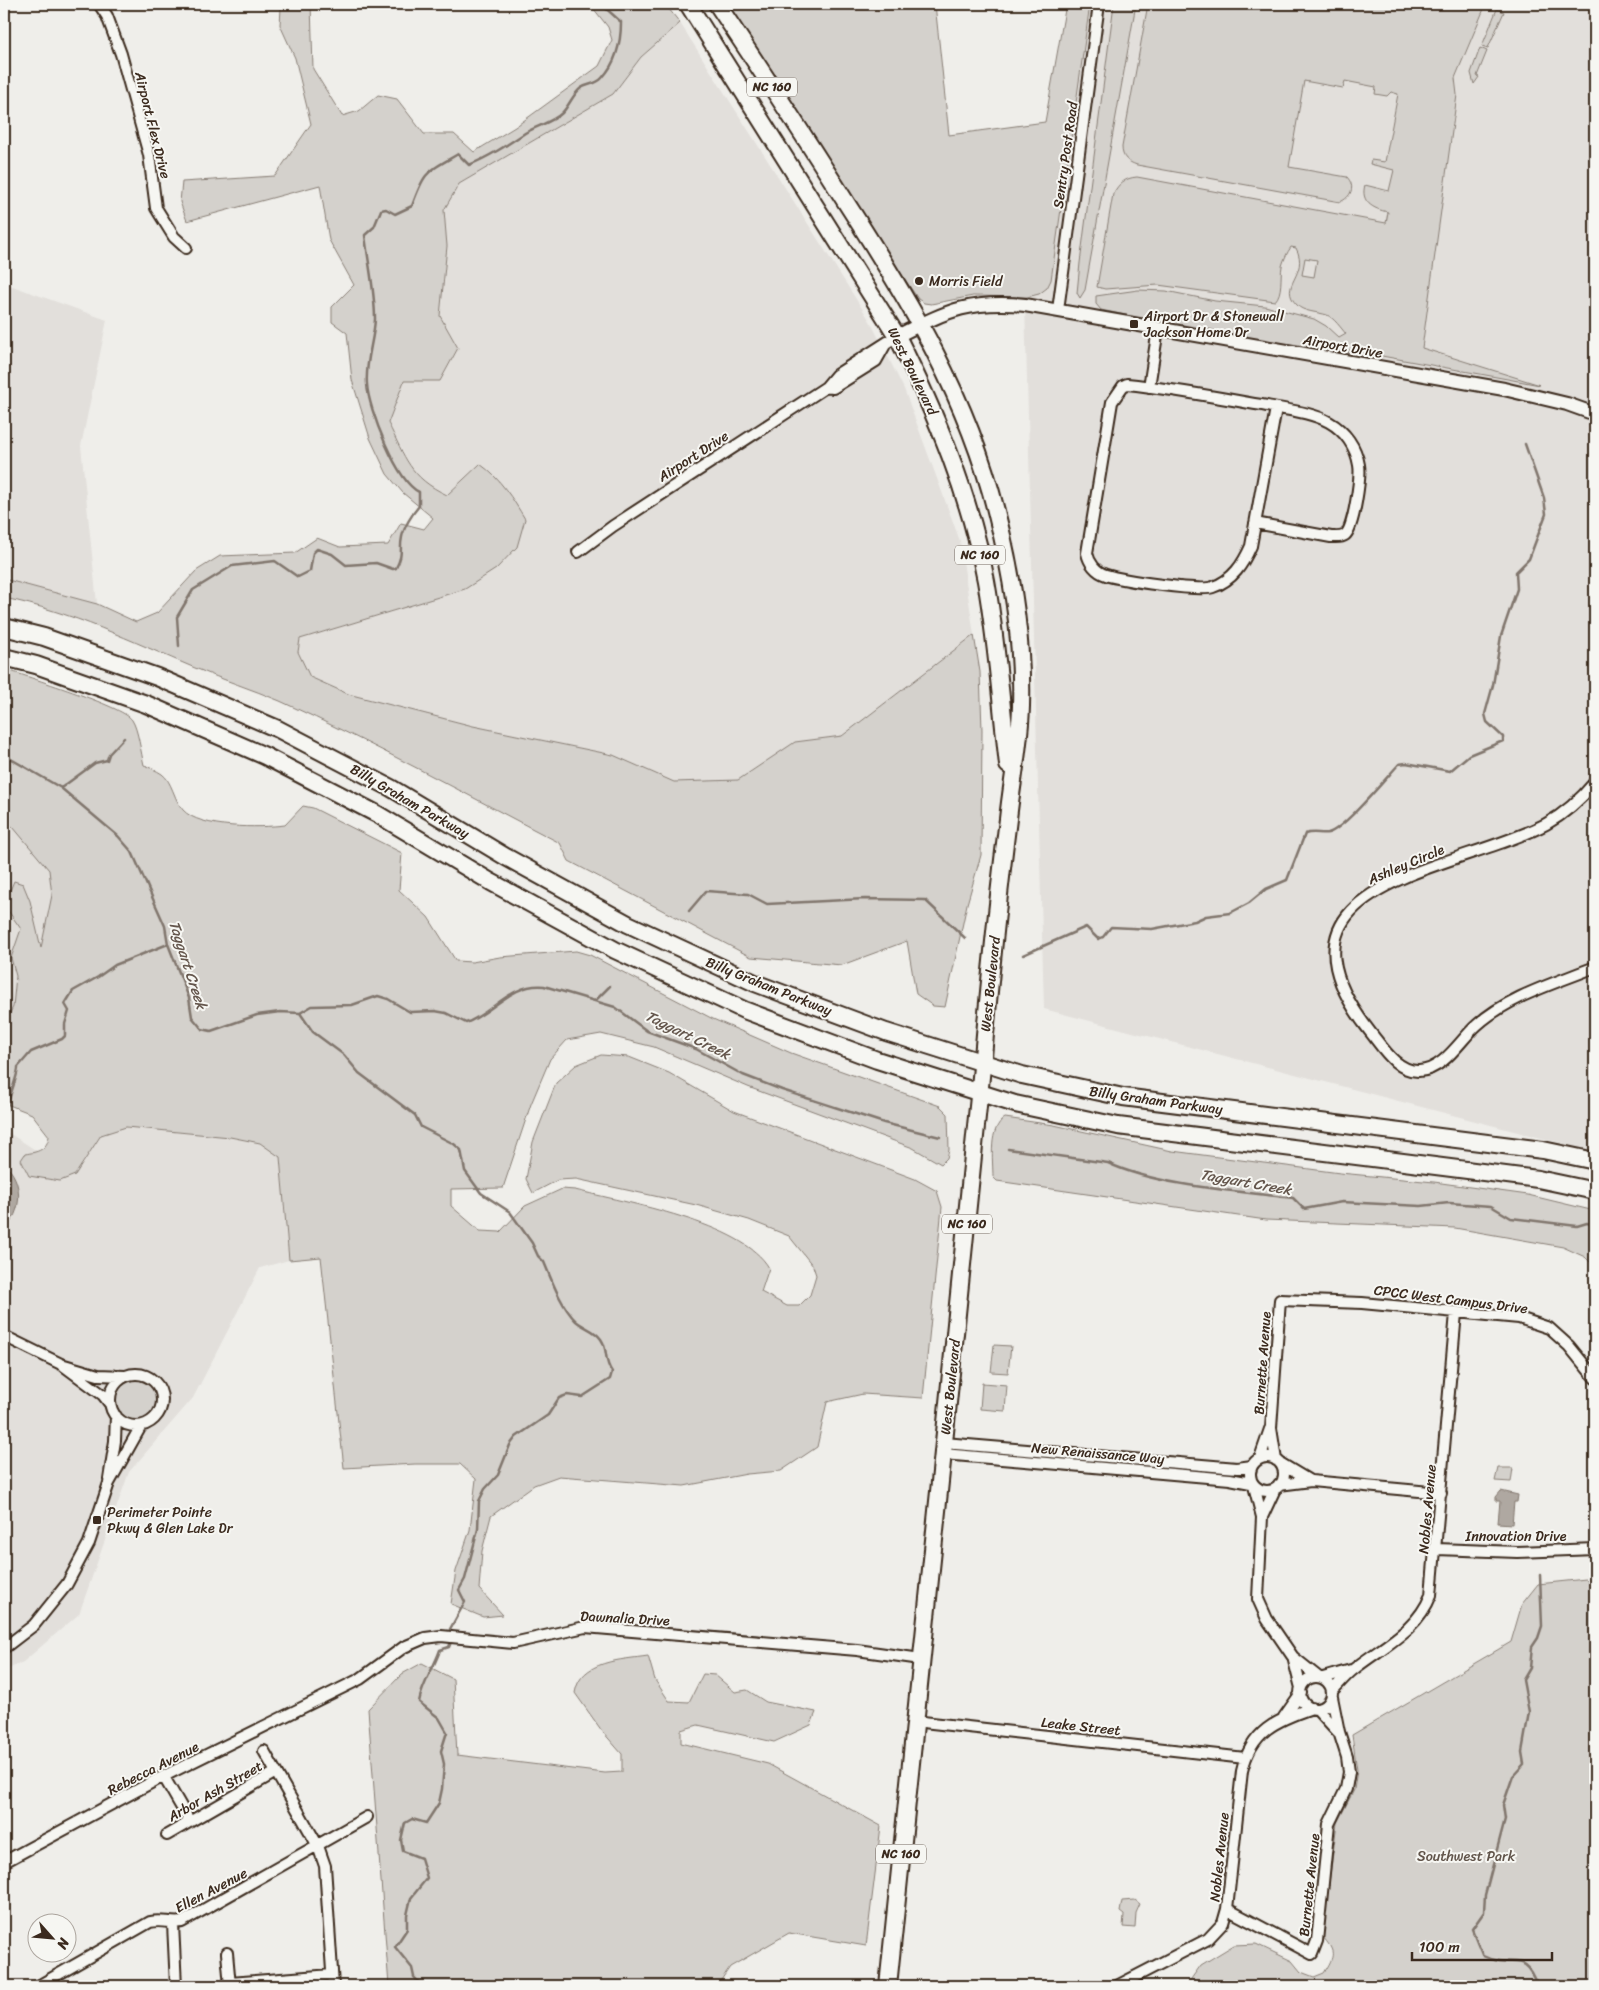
<svg xmlns="http://www.w3.org/2000/svg" width="1599" height="1990" font-family="Sriracha,sans-serif">
<rect width="100%" height="100%" fill="#efeeea"/>
<filter id="ink" filterUnits="userSpaceOnUse"><feTurbulence type="fractalNoise" baseFrequency=".02" numOctaves="2"/><feDisplacementMap in="SourceGraphic" scale="10" xChannelSelector="R" yChannelSelector="G"/><feConvolveMatrix kernelMatrix="1 2 1 2 8 2 1 2 1" color-interpolation-filters="sRGB"/></filter>
<g filter="url(#ink)">
<!-- built -->
<path fill="#e2dfdb" d="M1080 4H1595V1152L1044 1009 1025 305Z
M680 23 870 321 904 389 960 541 974 635 842 736 795 742 738 780 674 782 613 755 473 726 348 694 310 677 298 652 300 639 465 589 480 464 448 495 428 486 414 473 388 423 404 381H440L458 348 440 316 447 246 444 210 459 184 613 94 641 57Z
M4 283 107 320 81 446 97 604 4 579Z
M4 755 104 824 4 1025Z
M126 1127 230 1137 260 1143 280 1157 289 1260 260 1268 193 1398 129 1472 79 1614 23 1662 4 1671V1130L75 1175 101 1135Z"/>
<!-- green -->
<path fill="#d4d1cc" stroke="#887e75" fill-rule="evenodd" d="M284 4H311L313 69 342 116 359 111 378 95 397 99 424 134H454L474 152 515 127 599 66 612 40 608 27 590 4H665L680 23 641 57 613 94 459 184 444 210 447 246 440 316 458 348 440 381H404L388 423C406 458 409 477 447 495L480 464C500 478 513 499 525 519L517 547 496 569 465 589 300 639 298 652 310 677 348 694 473 726 613 755 674 782 738 780 795 742 842 736 974 635 980 672 982 730 981 855 967 904 945 1007 933 1006 916 994 907 941 842 965 751 957 569 861 560 843C467 795 375 744 280 701 252 689 223 680 195 668 131 641 73 612 4 598V579L97 604 136 622 157 613 196 571 220 556 295 553 317 538 340 547 388 545 401 523 424 529 433 518 403 493 387 474 370 438 352 380 347 333 332 322V307L354 285 329 240 320 185 187 221 180 202 182 182 275 176 311 124 295 58 280 25 281 8Z
M723 4H935L949 135 1045 122 1066 4H1090L1051 280 1047 288 1039 294 1027 297 973 296 931 304 924 303 918 299Z
M1114 4H1136L1085 290 1080 298 1077 293 1080 263Z
M1148 4H1486L1455 78 1457 95 1422 348 1540 385 1349 350 1348 355 1204 331 1101 310 1096 304V296L1138 290 1166 291 1215 301 1265 306 1314 319 1326 326 1339 338 1346 334C1341 328 1334 318 1327 315 1318 312 1303 312 1297 305 1277 285 1310 275 1296 248L1291 247C1287 253 1284 259 1282 266 1280 277 1283 293 1275 301L1158 285 1105 289 1097 287 1113 194C1119 183 1125 178 1137 177L1386 223 1388 212C1373 209 1360 202 1365 185L1389 191 1394 170 1370 164 1371 160 1385 162 1398 94 1391 92 1387 96 1375 94 1376 87 1345 81 1343 88 1304 81 1289 167 1347 177C1356 187 1351 197 1340 202L1137 165C1128 162 1122 158 1122 147ZM1305 258 1317 260 1314 277 1302 275Z
M1497 9 1504 12 1488 48 1482 46Z
M1480 48 1487 51 1477 76 1479 77 1474 84 1471 73Z
M4 669C25 676 123 706 132 720 138 729 141 753 144 765 150 768 156 770 162 774 172 781 174 800 183 810 200 829 260 828 285 825L303 806 313 808 402 853 399 890 428 917 456 961 472 962 500 957 576 951 590 955 713 1019 791 1053 940 1106 948 1114 949 1150 947 1158 941 1164 913 1148 748 1087 654 1047 601 1034 567 1040 550 1059 531 1104 503 1188 451 1189V1206L480 1231 500 1232 525 1206 562 1189 575 1190C624 1202 744 1223 769 1268L761 1292 787 1306H799L810 1295 816 1275 813 1266 789 1236 749 1220 696 1205 576 1179 558 1180 533 1193 526 1179 533 1142 556 1083 576 1065 601 1055 629 1057 669 1073 734 1111 915 1179 937 1191 942 1207 923 1398 863 1394 827 1402 817 1447 781 1471 747 1474 684 1486 559 1476 534 1485 491 1516 482 1551 479 1589 503 1615 483 1617 451 1604 456 1571 470 1530 476 1479 460 1464H415L344 1468 321 1257 289 1260 280 1157 260 1143 230 1137 126 1127 101 1135 75 1175 60 1181 29 1176 21 1160 25 1154C38 1152 47 1150 49 1136L32 1114 4 1103V1025L13 1007 16 976 11 958 21 929 4 905 14 881 23 884 30 901 41 948 52 895 49 870 13 827 4 821Z
M1005 1118 1054 1125 1172 1151 1340 1173 1434 1182 1528 1195 1595 1211V1267L1585 1257 1563 1247 1455 1228 1266 1220 997 1181 993 1177C993 1160 988 1128 1005 1118Z
M994 1345 1011 1346 1008 1373 991 1372Z
M115 1401a21 21 0 1 1 42 0a21 21 0 1 1-42 0Z
M982 1383 1007 1385 1005 1411 980 1409Z
M1498 1468H1513L1511 1482 1495 1481Z
M1586 1579 1595 1591V1986H1186L1201 1965 1234 1945 1256 1944 1292 1961 1301 1972 1314 1977 1324 1973C1335 1955 1336 1952 1322 1936L1337 1823 1354 1790 1357 1770 1352 1735 1511 1642 1522 1604 1538 1584Z
M648 1656 655 1680 669 1701 689 1702 703 1674 715 1675 735 1692 747 1690 766 1702 816 1712 811 1725 774 1742 698 1725 681 1730V1743L768 1764 881 1826 866 1946 789 1933 730 1967 717 1986H389L368 1709 402 1674 422 1663 453 1679 457 1755 605 1773 622 1772V1754L602 1731 575 1693C580 1660 622 1660 648 1656Z
M1135 1900 1140 1904 1136 1913 1135 1928 1123 1927 1124 1915 1120 1912 1122 1901Z"/>
<!-- water -->
<path fill="#afa8a1" stroke="#81766d" d="M4 1164C24 1180 23 1213 4 1229Z
M1501 1491 1518 1495 1517 1502H1514L1512 1524 1498 1523 1500 1501H1496V1497Z"/>
<g fill="none" stroke-linecap="round" stroke-linejoin="round">
<!-- stream -->
<path stroke="#81766d" stroke-width="2.5" d="M179 646 177 617 193 590 232 566 275 561 298 577 310 571 313 553 317 549 332 554 346 565 376 563 393 569 396 568C404 552 399 551 402 537 404 527 412 514 419 506V492C397 482 368 408 367 384 365 363 374 340 375 319 375 292 368 262 365 235L374 227 381 210 386 209 395 214 412 206C425 170 426 173 458 154L469 165C489 157 507 145 525 133 536 126 553 122 562 113 569 106 573 94 581 88 588 84 597 84 602 78 616 63 621 43 621 22L601 4
M4 755 61 788 118 836 132 852 165 926 168 944 189 998 192 1017 202 1029 211 1031 257 1015 280 1012 300 1013 312 1006 352 1005 378 996 388 999 410 1012 435 1011 446 1013 466 1023C494 1012 511 983 544 986L615 1007 647 1031 696 1049 743 1075 782 1090 884 1123 940 1137
M61 788 95 763 107 760 109 754 124 738
M689 911 706 891 748 894 767 904 865 899 925 900 965 938
M1023 955 1086 927 1098 939 1103 937 1111 927 1152 929 1195 921 1206 916 1230 913 1249 903 1266 889 1287 880 1305 834C1313 831 1320 834 1328 833 1344 829 1386 778 1399 764L1406 763 1450 771 1469 755 1503 741V737L1487 722 1485 714 1493 685 1501 636 1517 589 1516 572 1529 559 1546 514 1544 498 1525 444
M595 1001 610 986
M300 1013 313 1032 344 1055 359 1073 415 1115 421 1127 454 1144 461 1150 465 1171 481 1193 510 1212 532 1243 538 1256 544 1262C552 1281 561 1306 576 1321 584 1328 595 1330 601 1339 609 1351 603 1360 612 1372L610 1379 582 1397 567 1395 559 1398 548 1415 516 1437 510 1445 498 1475 485 1489 479 1501 478 1529 465 1579 459 1590 465 1602 450 1629 451 1634
M5 1112C7 1103 19 1073 18 1067L31 1052 62 1039 65 1036V1024L69 1011 65 1004 73 991 98 977 115 965 168 944
M1008 1149 1108 1163C1154 1185 1234 1191 1285 1197L1293 1198 1304 1209 1342 1202 1421 1206 1449 1203 1491 1206 1511 1218 1577 1226 1587 1223 1595 1225
M422 1986 414 1977 412 1968 395 1947 407 1929V1915L411 1898 427 1878 421 1858 403 1851 401 1840 405 1823 412 1819 426 1823 439 1803 442 1789 444 1764 441 1751 447 1732 439 1718 419 1702C422 1684 434 1668 440 1650L449 1647 451 1642
M1538 1986C1524 1947 1513 1971 1483 1956L1472 1929 1484 1912 1485 1895 1505 1819 1503 1805 1513 1776 1524 1764 1522 1752 1529 1712 1523 1680 1530 1668 1532 1647 1538 1638 1542 1626 1540 1575"/>
<defs>
<path id="minor" d="M99 4 107 16 121 54 149 155 156 208 174 237 186 248
M1058 310 1099 4
M885 345 876 361 833 388 826 387 836 375 897 336
M1149 387 1158 329
M1255 523 1331 537C1336 537 1341 538 1345 535 1354 528 1361 476 1359 465 1356 447 1345 431 1329 422 1311 412 1287 410 1267 406 1220 398 1174 389 1127 384L1123 386 1112 402 1087 553C1089 563 1096 572 1106 575 1121 580 1200 592 1213 587 1233 580 1243 564 1251 546L1276 408
M578 552 613 526 826 387
M1595 782C1581 799 1566 813 1546 824 1455 872 1251 881 1371 1033 1383 1048 1397 1072 1419 1071 1444 1070 1460 1040 1477 1025 1509 996 1556 983 1595 967
M4 1336 61 1364 98 1375 125 1376
M64 1366 103 1395 110 1404
M110 1400a26 26 0 1 1 52 0a26 26 0 1 1-52 0Z
M944 1443 1237 1468 1252 1466
M943 1454 1230 1479 1251 1483
M1250 1474a17 17 0 1 1 34 0a17 17 0 1 1-34 0Z
M1260 1458 1270 1429
M1276 1460 1271 1428 1280 1300 1362 1303 1519 1318 1549 1328 1569 1346 1595 1378
M1280 1463 1310 1481
M109 1479 115 1441 116 1416
M1279 1485 1311 1481 1441 1493
M1254 1486 1262 1517
M1275 1489 1262 1517 1258 1599 1267 1619 1293 1657 1318 1677
M1437 1549 1517 1552 1595 1549
M4 1648 34 1625 67 1584 89 1543 109 1483 141 1426
M1293 1657 1301 1688
M1300 1693a16 16 0 1 1 32 0a16 16 0 1 1-32 0Z
M1323 1678 1351 1670
M1332 1691C1339 1684 1346 1675 1354 1669 1383 1646 1417 1631 1431 1595L1456 1313
M1317 1709 1338 1732
M1284 1717 1301 1693
M914 1721 1245 1758
M264 1751 318 1846 325 1866 333 1986
M164 1777 190 1822
M167 1835 276 1772
M4 1862 158 1779 360 1679 404 1647 425 1638 441 1636 513 1643 585 1627 857 1650 921 1659
M1227 1909 1312 1954 1317 1941 1329 1824 1346 1789 1349 1772 1347 1757 1339 1732 1332 1697
M173 1924 176 1986
M227 1953 230 1986
M230 1983 332 1975
M38 1986 150 1922C162 1919 171 1924 182 1922L367 1817
M1117 1986 1208 1939 1223 1923 1227 1909 1242 1771C1251 1731 1276 1720 1312 1708"/>
<path id="tertiary" d="M897 336C948 311 967 300 1025 305L1504 389 1567 404 1595 414"/>
<path id="primary" d="M688 4 897 336C936 414 970 495 986 581 997 642 1001 704 1008 765
M717 4C761 70 805 137 847 204 910 302 967 396 996 511 1012 573 1023 641 1021 706 1020 744 1012 781 1008 819 998 898 990 977 983 1057 953 1367 919 1676 888 1986"/>
<path id="trunk" d="M4 627 44 637 157 677 278 729 391 788 506 857 628 924 755 983 886 1032 1022 1075 1123 1097 1543 1150 1595 1161
M4 657 36 665 146 704 265 756 377 814 491 882 615 950 744 1010 877 1060 1015 1104 1118 1126 1538 1179 1595 1191"/>
</defs>
<!-- minor casing -->
<use href="#minor" stroke="#3b2a1e" stroke-width="14"/>
<!-- tertiary casing -->
<use href="#tertiary" stroke="#3b2a1e" stroke-width="16"/>
<!-- primary casing -->
<use href="#primary" stroke="#3b2a1e" stroke-width="20"/>
<!-- trunk casing -->
<use href="#trunk" stroke="#3b2a1e" stroke-width="20"/>
<!-- minor -->
<use href="#minor" stroke="#f6f6f2" stroke-width="10"/>
<!-- tertiary -->
<use href="#tertiary" stroke="#f6f6f2" stroke-width="12"/>
<!-- primary -->
<use href="#primary" stroke="#f6f6f2" stroke-width="16"/>
<!-- trunk -->
<use href="#trunk" stroke="#f6f6f2" stroke-width="16"/>
</g>
</g>
<!-- markers -->
<g fill="#3b2a1e" stroke="#f6f6f2" stroke-width="2">
<circle cx="919" cy="281" r="5"/>
<rect x="1129" y="319" width="10" height="10" rx="2.5"/>
<rect x="92" y="1515" width="10" height="10" rx="2.5"/>
</g>
<g text-anchor="middle" stroke-width="4" stroke-linejoin="round" paint-order="stroke">
<!-- shield labels -->
<g fill="#f6f6f2" stroke="#73675e" stroke-width="1">
<rect x="747" y="77.5" width="50" height="19" rx="4"/>
<rect x="955" y="545.5" width="50" height="19" rx="4"/>
<rect x="942" y="1214.5" width="50" height="19" rx="4"/>
<rect x="876" y="1844.5" width="50" height="19" rx="4"/>
</g>
<g font-size="12" font-weight="bold" fill="#3b2a1e">
<text x="772" y="91">NC 160</text>
<text x="980" y="559">NC 160</text>
<text x="967" y="1228">NC 160</text>
<text x="901" y="1858">NC 160</text>
</g>
<!-- street labels -->
<g font-size="14" fill="#3b2a1e" stroke="#f6f6f2">
<text transform="translate(153 125) rotate(76)" y="5">Airport Flex Drive</text>
<text transform="translate(1065 155) rotate(-82)" y="5">Sentry Post Road</text>
<text transform="translate(1343 346) rotate(10)" y="5">Airport Drive</text>
<text transform="translate(913 371) rotate(64)" y="5">West Boulevard</text>
<text transform="translate(693 456) rotate(-33)" y="5">Airport Drive</text>
<text transform="translate(410 801) rotate(30)" y="5">Billy Graham Parkway</text>
<text transform="translate(1406 864) rotate(-23)" y="5">Ashley Circle</text>
<text transform="translate(990 984) rotate(-84)" y="5">West Boulevard</text>
<text transform="translate(769 986) rotate(22)" y="5">Billy Graham Parkway</text>
<text transform="translate(1156 1100) rotate(8)" y="5">Billy Graham Parkway</text>
<text transform="translate(1451 1299) rotate(7)" y="5">CPCC West Campus Drive</text>
<text transform="translate(1262 1363) rotate(-86)" y="5">Burnette Avenue</text>
<text transform="translate(950 1387) rotate(-84)" y="5">West Boulevard</text>
<text transform="translate(1098 1453) rotate(5)" y="5">New Renaissance Way</text>
<text transform="translate(1427 1509) rotate(-85)" y="5">Nobles Avenue</text>
<text x="1516" y="1541">Innovation Drive</text>
<text transform="translate(625 1618) rotate(3)" y="5">Dawnalia Drive</text>
<text transform="translate(1081 1726) rotate(6)" y="5">Leake Street</text>
<text transform="translate(153 1768) rotate(-27)" y="5">Rebecca Avenue</text>
<text transform="translate(215 1791) rotate(-30)" y="5">Arbor Ash Street</text>
<text transform="translate(1219 1857) rotate(-84)" y="5">Nobles Avenue</text>
<text transform="translate(1309 1885) rotate(-84)" y="5">Burnette Avenue</text>
<text transform="translate(211 1890) rotate(-28)" y="5">Ellen Avenue</text>
</g>
<!-- poi labels -->
<g font-size="14" fill="#3b2a1e" stroke="#f6f6f2" text-anchor="start">
<text x="929" y="286">Morris Field</text>
<text x="1144" y="321">Airport Dr &amp; Stonewall<tspan x="1144" dy="16">Jackson Home Dr</tspan></text>
<text x="107" y="1517">Perimeter Pointe<tspan x="107" dy="16">Pkwy &amp; Glen Lake Dr</tspan></text>
</g>
<!-- park labels -->
<g font-size="14" fill="#61544a" stroke="#f6f6f2">
<text x="1466" y="1861">Southwest Park</text>
</g>
<!-- water labels -->
<g font-size="15" font-style="italic" fill="#64564c" stroke="#f6f6f2">
<text transform="translate(188 965) rotate(72)" y="5">Taggart Creek</text>
<text transform="translate(688 1035) rotate(26)" y="5">Taggart Creek</text>
<text transform="translate(1246 1182) rotate(10)" y="5">Taggart Creek</text>
</g>
</g>
<!-- margin -->
<rect width="1599" height="1990" fill="none" stroke="#f6f6f2" stroke-width="20"/>
<rect x="10" y="10" width="1579" height="1970" fill="none" stroke="#3b2a1e" stroke-width="2" filter="url(#ink)"/>
<!-- north arrow -->
<g transform="translate(52 1938) rotate(117)"><circle r="24" fill="#f6f6f2" stroke="#aba49d"/>
<path d="M0-4L9 19L0 12L-9 19Z" fill="#3b2a1e"/>
<text y="-8" font-size="14" font-weight="bold" text-anchor="middle" fill="#3b2a1e">N</text>
</g>
<!-- scale -->
<path d="M1412 1952v8h140v-8" fill="none" stroke="#3b2a1e" stroke-width="2.5"/>
<text x="1419" y="1952" font-size="15" fill="#3b2a1e" stroke="#f6f6f2" stroke-width="4" paint-order="stroke">100 m</text>
</svg>
